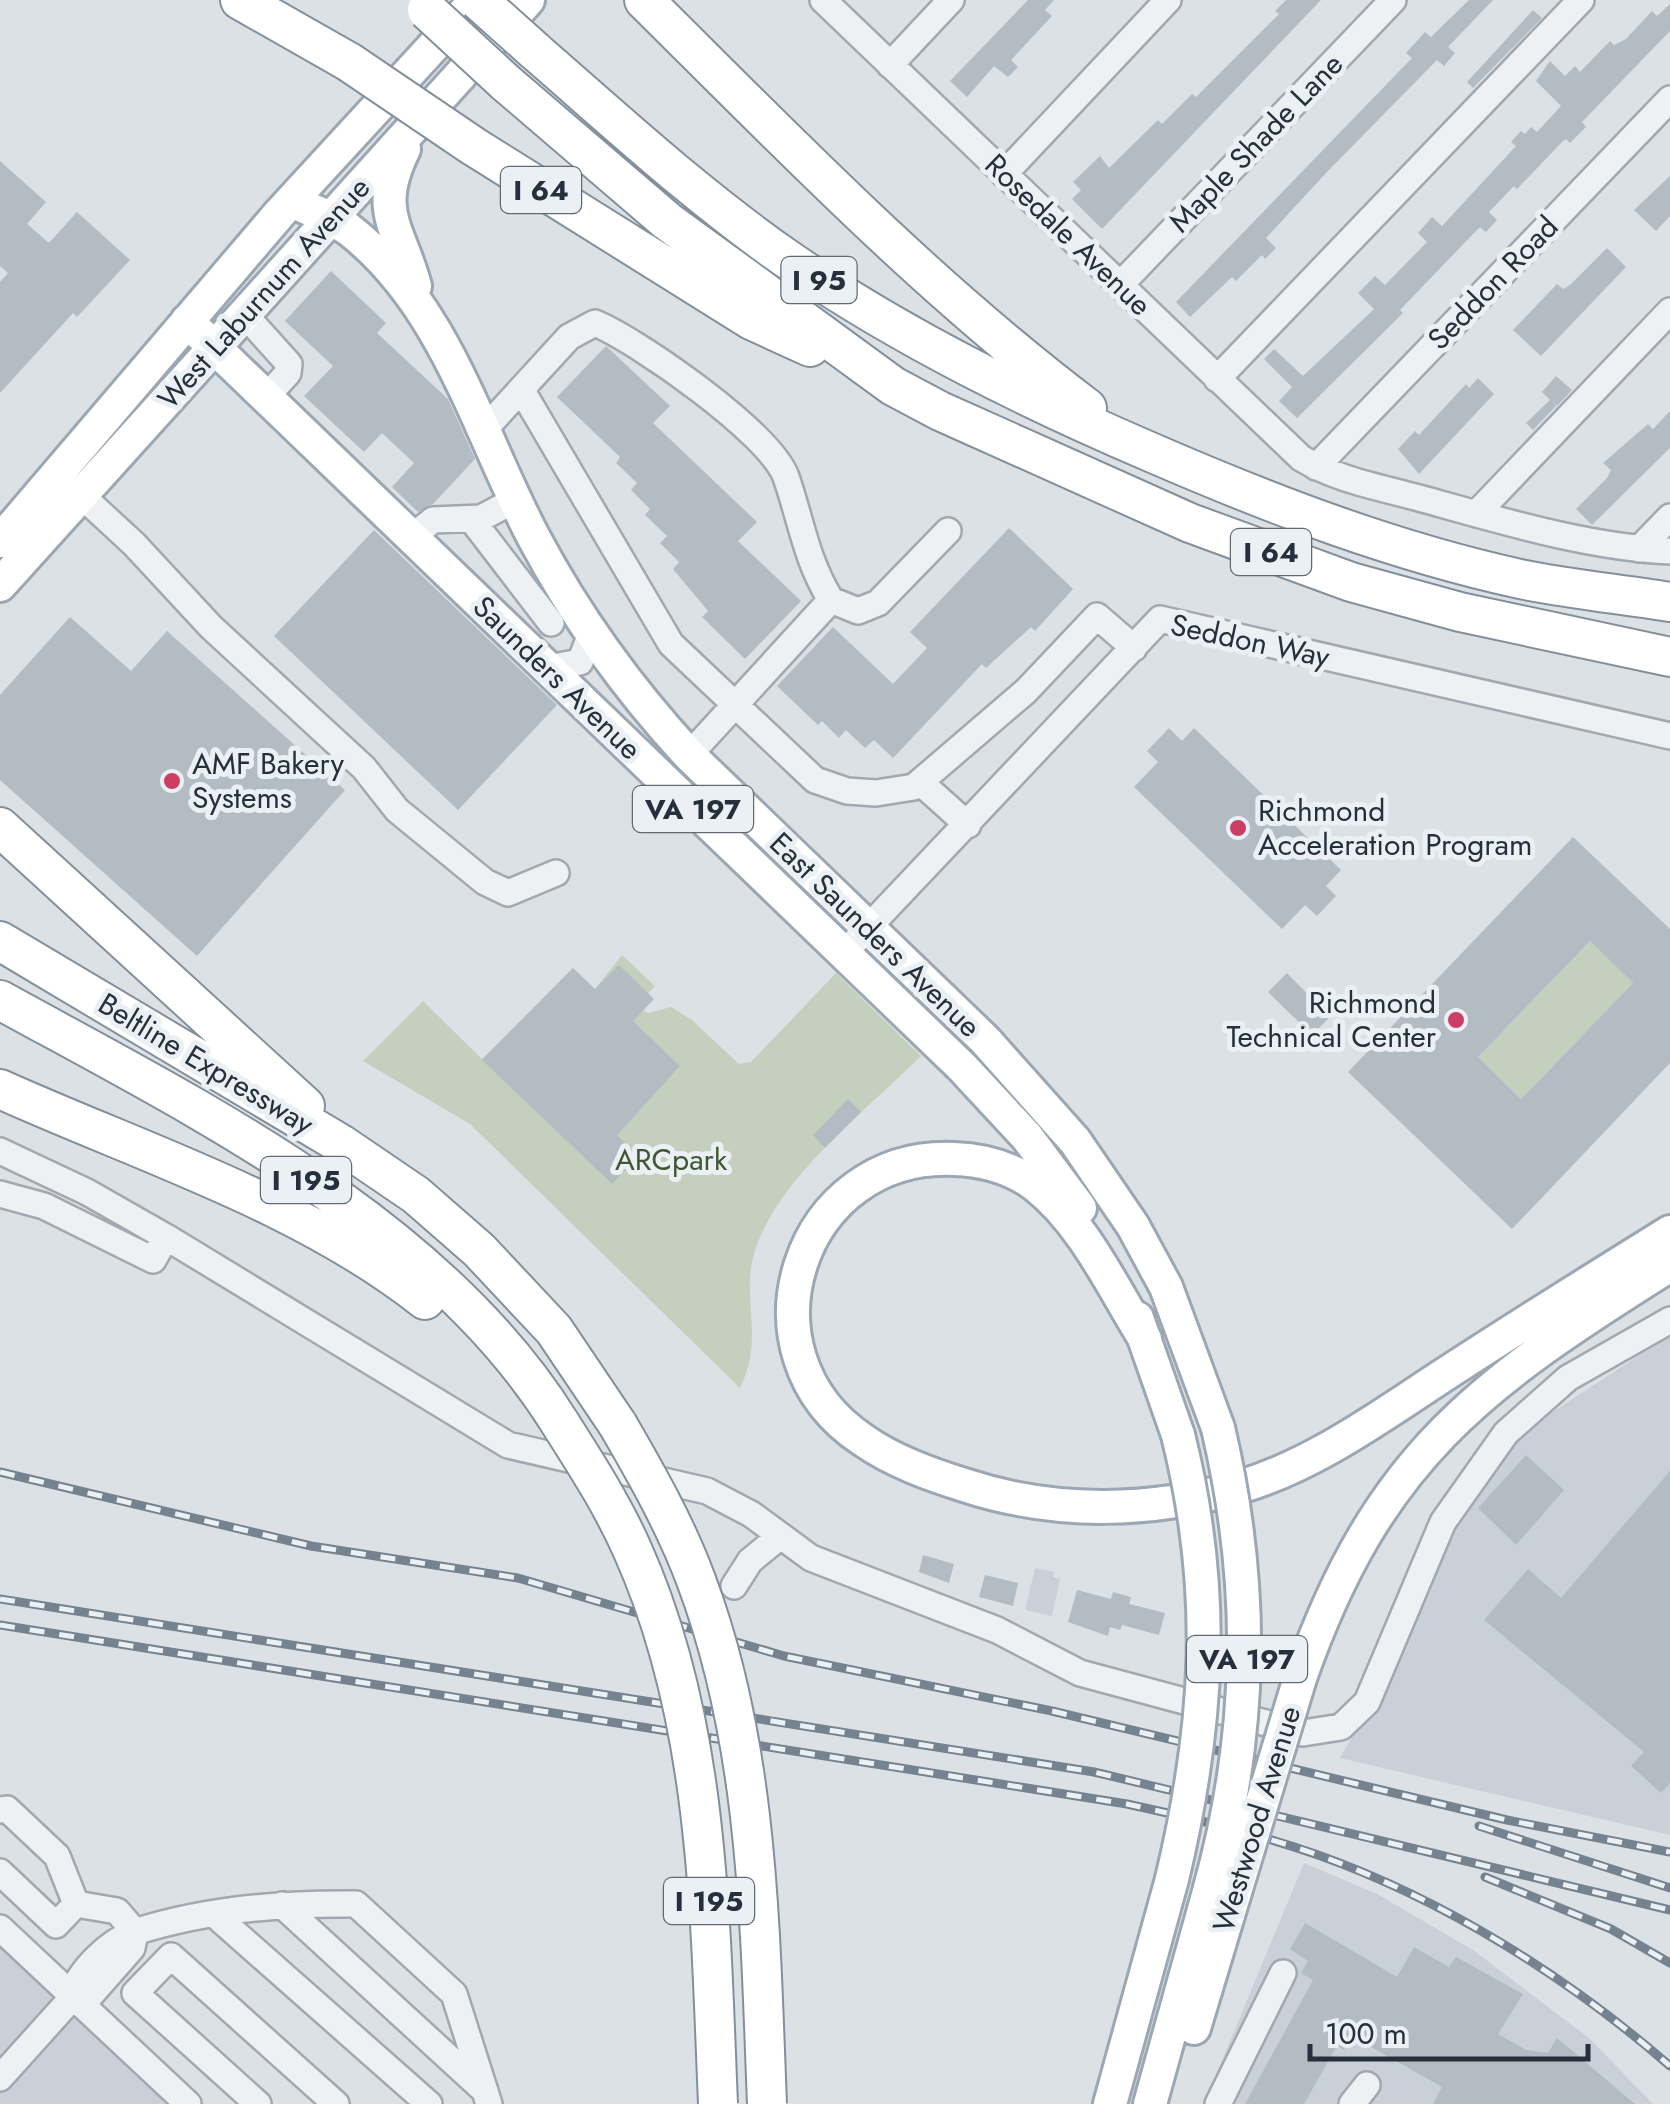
<svg xmlns="http://www.w3.org/2000/svg" width="1670" height="2104" font-family="Jost,sans-serif">
<rect width="100%" height="100%" fill="#dce1e6"/>
<!-- built -->
<path fill="#cad0d8" d="M1670 1335V1835L1340 1758 1398 1657 1436 1563 1484 1479 1514 1443 1551 1413Z
M1035 1568 1054 1572 1053 1577 1060 1579 1052 1616 1025 1610Z
M1304 1863 1377 1894 1473 1950 1589 2038 1653 2104H1204Z
M0 1940 176 2104H0Z"/>
<!-- green -->
<path fill="#c4d0bd" d="M1590 941 1633 983 1521 1099 1478 1057Z
M622 955 655 986 636 1006 648 1013 671 1007 692 1020 739 1064 751 1062 836 973 921 1056C868 1109 775 1180 754 1254 741 1299 765 1338 740 1388L470 1124 363 1061 423 1001 482 1059 573 968 595 989Z"/>
<!-- building -->
<path fill="#b3bbc3" fill-rule="evenodd" d="M1028 0H1054L1045 10 1052 16 1011 60 1018 67 1008 77 994 66 967 97 950 81Z
M1286 0H1321L1102 229 1072 199 1081 190 1073 182 1100 156 1109 168 1158 120 1162 124 1192 94 1196 97 1279 14 1275 11Z
M1469 0H1493L1448 47 1455 53 1444 66 1437 60 1326 173 1266 238 1276 248 1265 259 1262 255 1236 281 1232 277 1190 317 1176 302 1412 58 1406 53 1425 32 1431 37Z
M1670 4V31L1582 122 1586 127 1570 143 1566 139 1562 142 1517 189 1514 186 1489 212 1497 220 1486 232 1480 227 1473 234 1400 310 1403 313 1297 418 1279 401 1292 387 1264 359 1274 349 1303 376 1374 309 1358 293 1375 276 1385 285 1427 242 1418 233 1432 217 1442 226 1516 146 1511 142 1521 131 1525 134 1531 127 1537 132 1561 106 1536 81 1550 61 1565 76 1575 66 1580 72 1610 41 1614 45 1626 39 1652 11 1657 16Z
M1533 10 1542 18 1473 88 1467 82Z
M0 161 46 202 27 224 49 243 77 212 130 260 77 317 73 313 0 393V282L8 273 0 266Z
M1670 176V216L1656 231 1634 210Z
M1607 248 1626 267 1541 356 1513 330 1557 284 1563 289 1570 285Z
M331 271 386 323 377 333 448 399 475 459 433 504 418 512 392 487 414 463 382 433 364 452 304 396 333 366 285 321Z
M606 346 670 406 653 423 757 522 738 541 801 601 745 659 702 617 708 611 673 569 679 562 660 543 667 536 645 515 650 509 631 490 637 483 616 463 620 457 557 397Z
M1556 376 1572 390 1557 406 1552 401 1556 406 1533 430 1526 423 1550 400 1542 392Z
M1478 378 1494 394 1419 474 1398 449 1415 431 1419 435 1466 384 1469 388Z
M1670 411V448L1592 525 1576 509 1607 478 1611 470 1603 463 1648 424 1653 429Z
M1009 528 1073 589 1035 631 1031 627 986 668 982 664 893 758 874 740 865 748 846 730 839 738 822 721 818 725 777 686 833 627 893 684 927 648 910 632Z
M374 530 557 705 458 810 274 636Z
M70 617 131 671 167 631 345 790 197 956 0 780V695Z
M1169 728 1182 741 1194 728 1341 870 1326 886 1336 896 1317 916 1305 905 1282 929 1134 787 1158 762 1147 751Z
M1573 837 1670 929V1063L1512 1229 1348 1072ZM1590 941 1633 983 1521 1099 1478 1057Z
M619 965 654 999 633 1021 680 1066 617 1135 638 1156 612 1184 482 1060 573 968 595 989Z
M1287 973 1330 1017 1312 1035 1268 992Z
M848 1099 861 1112 825 1148 813 1135Z
M1526 1455 1564 1490 1516 1545 1478 1508Z
M1670 1471V1783L1661 1793 1631 1766 1644 1752 1484 1620 1528 1569 1561 1598Z
M923 1555 954 1564 949 1583 919 1572Z
M985 1575 1018 1583 1013 1606 979 1597Z
M1077 1590 1111 1599 1113 1592 1131 1597 1129 1604 1165 1613 1159 1635 1122 1625 1120 1630 1110 1627 1108 1636 1068 1622Z
M1305 1923 1397 1977 1414 1947 1449 1967 1456 1957 1523 1994 1498 2034 1526 2050 1548 2053 1557 2038 1635 2104H1433L1442 2087 1352 2036 1344 2050 1337 2046 1304 2104H1245L1313 1980 1301 1973 1308 1961 1290 1949Z"/>
<g fill="none" stroke-linecap="round" stroke-linejoin="round">
<defs>
<path id="minor" d="M823 0 1301 458C1337 480 1379 487 1419 498 1499 520 1586 547 1670 551
M890 65 951 0
M1004 174 1168 0
M1120 285 1393 0
M245 315 289 364 288 373 266 397
M1217 379 1581 0
M521 389 671 644 815 780 847 791 876 793 914 787 1026 691 1097 616 1134 648
M482 432 569 337 595 323C638 341 770 433 786 477 801 520 806 560 831 600L689 755
M1316 467 1670 99
M70 485 134 544 211 627 364 768 397 810 485 882 508 893 556 873
M1476 514 1670 311
M472 520 551 623
M412 537 433 520 481 518 515 500
M1639 549 1670 517
M831 600 858 611 878 603 948 531
M548 668 580 662 591 634
M920 782 968 825
M844 953 1160 619 1670 736
M0 1151 87 1192 166 1237 508 1445 707 1491 751 1514 811 1558 997 1630 1080 1673 1303 1733 1341 1727 1367 1702 1443 1522 1506 1433 1568 1378 1670 1320
M0 1194 44 1206 153 1260 166 1237
M734 1586 750 1561 779 1537
M0 1810 7 1809 57 1856 76 1904
M0 1872 56 1925 76 1904
M76 1904 117 1911 135 1932C206 1909 283 1903 356 1904L454 1994 489 2104
M282 1905 485 2091
M215 1915 429 2104
M0 1928 188 2104
M135 1932 132 1948 88 1998 71 1999C77 1971 109 1942 135 1932Z
M0 2078 71 1999
M258 2104 135 1993 171 1956 336 2104
M1218 2104 1283 1973
M1352 2104 1367 2085"/>
<path id="major" d="M404 149C373 212 399 227 415 286
M291 201C311 210 335 218 352 232 447 308 479 434 534 538 576 617 628 689 689 755L985 1040 1075 1141 1133 1226 1166 1287 1218 1428
M187 321 962 1067 1027 1137 1080 1208
M0 541 280 213 476 0
M0 585 528 0
M1137 1318 1178 1435
M1145 1339C1113 1288 1083 1222 1035 1185 1012 1168 983 1160 954 1159 798 1152 732 1353 863 1440 893 1461 929 1474 964 1485 1055 1515 1152 1513 1243 1486 1318 1463 1385 1413 1450 1371 1522 1324 1596 1278 1670 1232
M1300 1678C1378 1456 1479 1385 1670 1265
M1194 2028 1235 1892
M1110 2104 1172 1879
M1150 2104 1210 1888"/>
<path id="highway" d="M240 0 349 62
M644 0C787 142 926 286 1087 408
M535 51C619 124 701 200 793 263 907 340 1029 400 1155 454 1273 505 1393 551 1520 579 1569 589 1620 594 1670 602
M506 83 667 221 893 386 940 411 1190 523 1351 582 1460 612 1670 657
M473 146 751 320 810 347
M0 827 305 1106
M0 941 341 1144 416 1195 479 1250 554 1330 618 1425
M0 1000C198 1109 437 1225 560 1423
M0 1089C142 1153 302 1203 425 1300"/>
</defs>
<!-- minor casing -->
<use href="#minor" stroke="#a2a8b0" stroke-width="30"/>
<!-- major casing -->
<use href="#major" stroke="#9ba7b2" stroke-width="38"/>
<!-- highway casing -->
<use href="#highway" stroke="#83909c" stroke-width="42"/>
<!-- minor -->
<use href="#minor" stroke="#eef1f4" stroke-width="25"/>
<!-- major -->
<use href="#major" stroke="#fff" stroke-width="32"/>
<!-- highway -->
<use href="#highway" stroke="#fff" stroke-width="38"/>
<defs>
<path id="rail" d="M0 1472 311 1546 518 1578 784 1656 1052 1711 1507 1820 1670 1852
M0 1599 1094 1772 1670 1910
M0 1625 1127 1804C1191 1818 1256 1833 1318 1855 1445 1900 1569 1978 1670 2066
M1479 1826 1670 1888
M1485 1877 1611 1929 1670 1963"/>
</defs>
<!-- rail casing -->
<use href="#rail" stroke="#75828f" stroke-width="9"/>
<!-- rail -->
<use href="#rail" stroke="#ebf0f4" stroke-width="5" stroke-dasharray="15" stroke-linecap="butt"/>
<defs>
<path id="major-bridge" d="M1172 1879C1209 1724 1217 1591 1178 1435
M1210 1888C1253 1732 1255 1585 1218 1428
M1235 1892 1300 1678"/>
<path id="highway-bridge" d="M478 0 535 51
M427 10 506 83
M349 62 473 146
M560 1423C586 1464 612 1504 632 1549 710 1722 710 1918 718 2104
M618 1425C647 1475 676 1526 696 1580 759 1747 760 1929 767 2104"/>
</defs>
<!-- major-bridge casing -->
<use href="#major-bridge" stroke="#9ba7b2" stroke-width="38" stroke-linecap="butt"/>
<!-- highway-bridge casing -->
<use href="#highway-bridge" stroke="#83909c" stroke-width="42" stroke-linecap="butt"/>
<!-- major-bridge -->
<use href="#major-bridge" stroke="#fff" stroke-width="32"/>
<!-- highway-bridge -->
<use href="#highway-bridge" stroke="#fff" stroke-width="38"/>
</g>
<!-- markers -->
<g fill="#cd3e65" stroke="#ebf0f4" stroke-width="4">
<circle cx="172" cy="781" r="10"/>
<circle cx="1238" cy="828" r="10"/>
<circle cx="1456" cy="1020" r="10"/>
</g>
<g text-anchor="middle" stroke-width="10" stroke-linejoin="round" paint-order="stroke">
<!-- shield labels -->
<g fill="#ebf0f4" stroke="#616a73" stroke-width="2.5">
<rect x="501" y="167" width="80" height="46" rx="8"/>
<rect x="781.5" y="257" width="75" height="46" rx="8"/>
<rect x="1231" y="529" width="80" height="46" rx="8"/>
<rect x="633" y="786" width="120" height="46" rx="8"/>
<rect x="261" y="1157" width="90" height="46" rx="8"/>
<rect x="1187" y="1636" width="120" height="46" rx="8"/>
<rect x="664" y="1878" width="90" height="46" rx="8"/>
</g>
<g font-size="28" font-weight="bold" fill="#26303c">
<text x="541" y="200">I 64</text>
<text x="819" y="290">I 95</text>
<text x="1271" y="562">I 64</text>
<text x="693" y="819">VA 197</text>
<text x="306" y="1190">I 195</text>
<text x="1247" y="1669">VA 197</text>
<text x="709" y="1911">I 195</text>
</g>
<!-- street labels -->
<g font-size="30" fill="#26303c" stroke="#ebf0f4">
<text transform="translate(1256 143) rotate(-46)" y="10">Maple Shade Lane</text>
<text transform="translate(1068 235) rotate(44)" y="10">Rosedale Avenue</text>
<text transform="translate(1493 283) rotate(-46)" y="10">Seddon Road</text>
<text transform="translate(264 293) rotate(-48)" y="10">West Laburnum Avenue</text>
<text transform="translate(1250 641) rotate(12)" y="10">Seddon Way</text>
<text transform="translate(557 678) rotate(44)" y="10">Saunders Avenue</text>
<text transform="translate(875 935) rotate(44)" y="10">East Saunders Avenue</text>
<text transform="translate(206 1064) rotate(31)" y="10">Beltline Expressway</text>
<text transform="translate(1257 1819) rotate(-73)" y="10">Westwood Avenue</text>
</g>
<!-- poi labels -->
<g font-size="30" fill="#26303c" stroke="#ebf0f4" text-anchor="start">
<text x="192" y="774">AMF Bakery<tspan x="192" dy="34">Systems</tspan></text>
<text x="1258" y="821">Richmond<tspan x="1258" dy="34">Acceleration Program</tspan></text>
<text x="1436" y="1013" text-anchor="end">Richmond<tspan x="1436" dy="34">Technical Center</tspan></text>
</g>
<!-- park labels -->
<g font-size="30" fill="#3e5833" stroke="#ebf0f4">
<text x="671" y="1170">ARCpark</text>
</g>
</g>
<!-- scale -->
<path d="M1310 2044v15h278v-15" fill="none" stroke="#26303c" stroke-width="5"/>
<text x="1325" y="2044" font-size="30" fill="#26303c" stroke="#ebf0f4" stroke-width="8" paint-order="stroke">100 m</text>
</svg>
